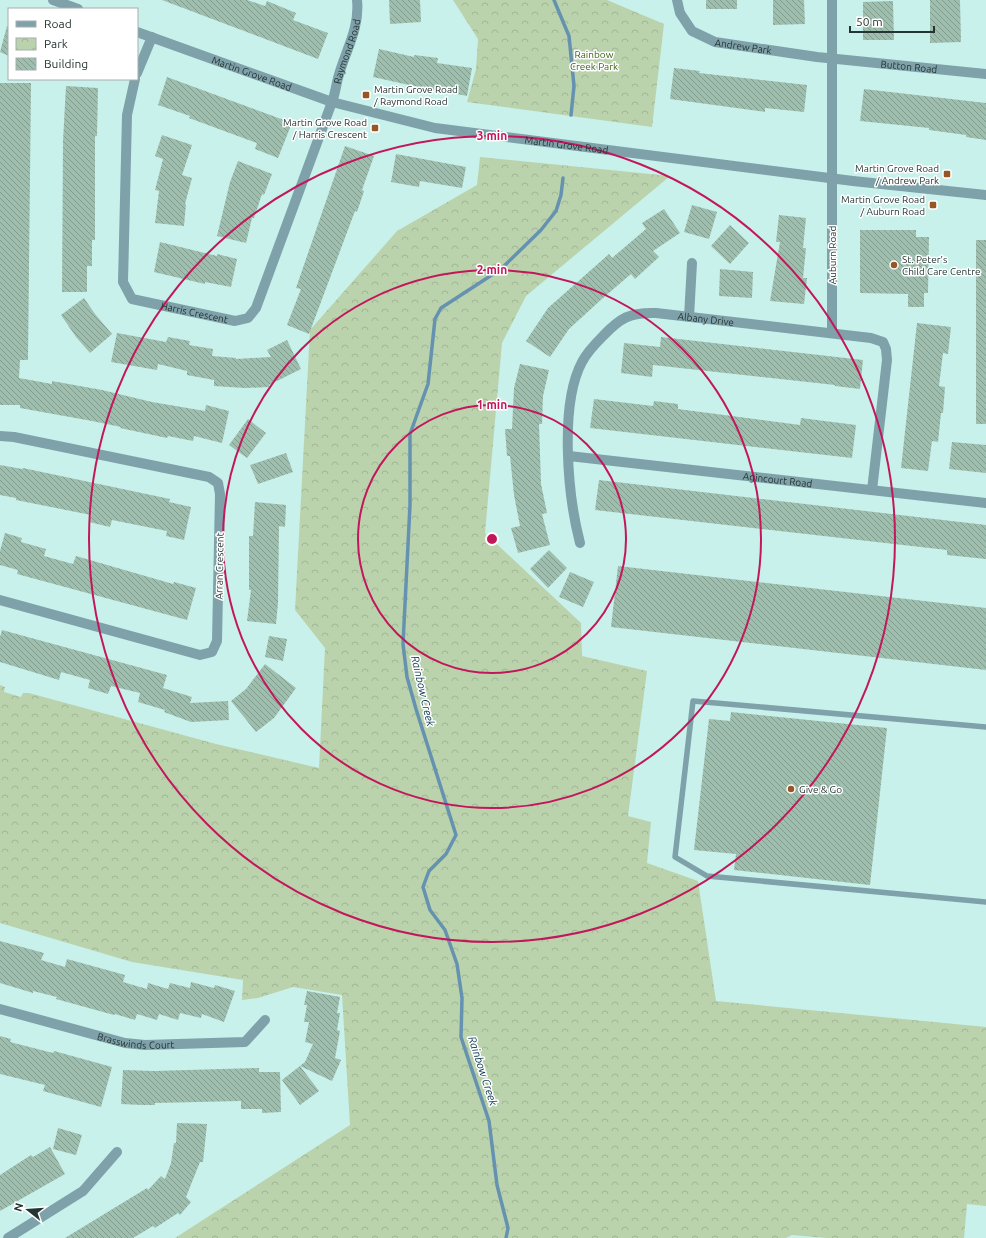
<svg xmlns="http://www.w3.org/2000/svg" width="986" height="1238" font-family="Ubuntu,sans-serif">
<defs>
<pattern id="park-crowns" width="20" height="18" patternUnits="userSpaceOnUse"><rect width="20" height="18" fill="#bad3ac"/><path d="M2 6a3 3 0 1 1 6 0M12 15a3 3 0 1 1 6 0" fill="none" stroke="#a0b694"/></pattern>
<pattern id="building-back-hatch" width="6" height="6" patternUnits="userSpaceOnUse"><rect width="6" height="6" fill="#9fbfae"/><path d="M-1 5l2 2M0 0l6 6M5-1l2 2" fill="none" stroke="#819c8e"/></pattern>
</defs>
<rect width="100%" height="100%" fill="#c8f1ec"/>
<!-- park -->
<path fill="url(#park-crowns)" d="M453 0H607L664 24 652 127 467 102 476 69 478 39Z
M480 157 670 176 526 296 502 343 485 533 581 623 582 656 647 671 628 816 651 822 647 863 698 881 716 1001 986 1027V1206L967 1204 964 1238H826L792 1235 786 1238H175L350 1125 342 995 293 987 258 998 242 1000 243 980 132 962 0 923V685L5 687 4 692 21 697 23 693H29L216 744 319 768 325 648 295 610 310 330 397 231 477 185Z"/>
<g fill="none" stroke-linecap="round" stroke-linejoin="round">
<!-- stream -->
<path stroke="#6592b0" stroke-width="3.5" d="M554 0 569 36 574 86 571 115
M506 1238 508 1228 497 1185 489 1121 461 1037 462 998 457 964 445 930 430 910 423 887 429 871 446 854 456 835 416 709 407 677 403 644 410 505V434L428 384 435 319 441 308 501 269 541 230 556 211 561 195 563 178"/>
</g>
<!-- building -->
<path fill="url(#building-back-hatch)" d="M162 0H247L265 6 267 1 296 13 293 20 328 33 318 59Z
M389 0H420L421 22 390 24Z
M706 0H737V9H706Z
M773 0H804L805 24 773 25Z
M930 0H960L961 42 930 43Z
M893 1 894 40H863V2Z
M7 26 9 27V56L0 52Z
M379 49 414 57V55L438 58 437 63 472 68 467 96 409 85 373 77Z
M674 68 700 71 699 73 807 85 804 112 765 108V112L670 99Z
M167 77 292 123 278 158 255 149 257 143 189 118 190 116 158 105Z
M0 83H31L28 360H20L19 378 52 384V381L102 390 152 402 205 411 206 405 229 411 222 443 194 436 193 441 168 436 167 438 120 428 121 427 92 421 20 408V405H0Z
M66 86 98 88 97 136H95V240H92V266H87V292H62L63 141Z
M864 89 986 103V140L966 137V135L929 130V128L860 121Z
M162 135 192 145 182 175 192 178 185 204H186L184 226 155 223 159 191 155 190 163 159 155 156Z
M345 146 374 156 362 190 364 191 357 212 355 211 309 334 287 325 301 289 296 288Z
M396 154 466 167 462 188 420 181 419 187 391 182Z
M238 161 272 174 264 195 262 194 254 218H252L246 243 217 236 230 182Z
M692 205 717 212 709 239 684 232Z
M664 209 680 233 653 251 659 257 635 279 631 274 603 298 569 329 550 357 526 341 548 308 609 254 612 258 646 229 642 223Z
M779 215 806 218 803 248H806L803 278H807L804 304 770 301 780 242H776Z
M730 225 749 243 730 264 711 246Z
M860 230H916V237H929L928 293H924V307H908V294L860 293Z
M976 240H986V424H976Z
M160 242 217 256V254L237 259 231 287 205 282V284L154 272Z
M720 269 753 272 752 298 719 296Z
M84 298 95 314 112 334 90 353 76 337 61 315Z
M917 323 951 327 948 354 943 353 939 386 945 387 943 413H941L938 442 932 441 928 471 901 468Z
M117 333 166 342 168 337 190 341 189 345 213 349 212 356 236 358V359L271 357 267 350 287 340 301 369 269 385V387L245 388 214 386V380L187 375V371L158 364 157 370 111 362Z
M661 337 863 360 860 389 835 386V385L653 365 652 377 621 373 624 343 660 347Z
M520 364 549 370 543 396 542 424H539L541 484 547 513 542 514 550 545 518 553 511 528 520 526 514 495 510 456H507L505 429H512L514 388Z
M594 399 653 406 654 401 678 404V409L800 425 801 418 856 425 852 458 590 428Z
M248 419 266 433 247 458 229 445Z
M952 442 986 445V473L949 469Z
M286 453 293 472 258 484 250 465Z
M0 465 22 469 23 468 170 499 169 502 191 507 184 540 166 536 167 531 112 520 110 527 89 522 91 515 16 500V498L0 495Z
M599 480 986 525V559L947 555V550L595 510Z
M255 502 286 505 285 527 279 526 278 603 276 624 247 621 251 590H249V536H253Z
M5 533 22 538 21 542 46 549 44 556 73 564 76 556 173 584 174 582 196 588 187 620 17 574 18 570 0 565V551Z
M549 550 567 568 548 588 530 569Z
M618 566 986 608V670L611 627Z
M570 572 594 582 583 607 559 597Z
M2 630 167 675 163 688 192 697 190 703 228 701 229 720 191 722 164 712 165 710 138 702 140 693 111 686 108 694 88 688 90 680 61 672 59 680 0 662V637Z
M269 636 287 639 283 661 265 657Z
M265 664 296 688 274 718 256 732 231 701 246 689Z
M731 712 887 728 870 885 734 870 736 854 694 850 709 719 730 721Z
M0 941 44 953 41 960 65 967 67 959 125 975 123 982 147 989 148 983 168 989 170 983 190 988 191 982 214 988 215 985 235 991 224 1022 202 1014 201 1018 180 1013 178 1020 159 1014 157 1020 137 1014 135 1020 115 1014 114 1015 56 999 57 997 33 991V993L0 983Z
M307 991 340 997 337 1013H340L337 1030 340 1031 335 1058 341 1060 332 1081 300 1066 305 1062 313 1044 305 1042 309 1022H304L307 1005H304Z
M0 1036 11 1039 10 1042 53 1053 54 1051 112 1067 101 1107 43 1091 45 1085 0 1074Z
M300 1066 319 1091 300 1105 282 1080Z
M259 1068V1072H280L281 1112 262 1113V1109H241V1101L155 1103V1105H142L121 1104 123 1070 154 1071Z
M177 1123 207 1124 203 1162H200L186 1197 191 1202 180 1215 178 1213 155 1228 153 1226 133 1238H65L147 1188 148 1190 161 1176 165 1179 171 1163 174 1143H176Z
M58 1128 82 1135 76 1155 53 1149Z
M50 1147 65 1174 0 1211V1175L31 1155 33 1157Z"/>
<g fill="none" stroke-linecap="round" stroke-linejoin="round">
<!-- service -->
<path stroke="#7fa1aa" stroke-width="5.5" d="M986 727 693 701 675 857 707 876 986 902"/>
<!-- minor -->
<g stroke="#7fa1aa" stroke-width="10">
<path id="s1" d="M677 0 680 13 692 31 715 42 817 57 986 74"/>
<path d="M137 73 152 37"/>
<path id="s2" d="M135 79 127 115 123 282 132 299 235 321 248 318 256 308 332 102C335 94 336 86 338 78 345 51 360 29 357 0"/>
<path d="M689 317 692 263"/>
<path d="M832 333V0"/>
<path d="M0 436 14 437 209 477 218 483 220 494 217 641 212 652 200 655 0 600"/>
<path id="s3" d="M569 456 986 503"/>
<path id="s4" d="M580 543C568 497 559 405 582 362 587 352 595 344 603 336 620 318 630 312 656 313L871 338 883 342 886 349 887 360 872 490"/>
<path id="s5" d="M0 1009 125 1043 145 1045 245 1042 265 1020"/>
<path d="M8 1238 83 1191 117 1152"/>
</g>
<!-- tertiary -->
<g stroke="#7fa1aa" stroke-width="10">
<path d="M53 0 78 9"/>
<path id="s6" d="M137 32 332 102 435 128 853 181 986 195"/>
</g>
</g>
<!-- distance rings -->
<g fill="none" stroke="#c2185b" stroke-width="2">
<circle cx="492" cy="539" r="134"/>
<circle cx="492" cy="539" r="269"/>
<circle cx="492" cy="539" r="403"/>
</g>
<!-- markers -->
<g fill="#985526" stroke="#fff" stroke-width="1.5">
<rect x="362" y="91" width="8" height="8" rx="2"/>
<rect x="371" y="124" width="8" height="8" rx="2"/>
<rect x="943" y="170" width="8" height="8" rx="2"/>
<rect x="929" y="201" width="8" height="8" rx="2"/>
<circle cx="894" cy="265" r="4"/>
<circle cx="791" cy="789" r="4"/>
</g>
<g text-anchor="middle" stroke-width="3" stroke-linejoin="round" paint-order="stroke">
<!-- street labels -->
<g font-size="10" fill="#243432" stroke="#fff">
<text dy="4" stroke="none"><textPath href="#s1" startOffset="89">Andrew Park</textPath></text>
<text dy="4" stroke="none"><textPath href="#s2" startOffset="627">Raymond Road</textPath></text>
<text dy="4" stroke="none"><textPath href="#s1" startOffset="256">Button Road</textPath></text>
<text dy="4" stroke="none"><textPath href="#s6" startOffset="122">Martin Grove Road</textPath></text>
<text dy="4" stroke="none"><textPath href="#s6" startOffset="446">Martin Grove Road</textPath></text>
<text transform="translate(832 255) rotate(-90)" y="4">Auburn Road</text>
<text dy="4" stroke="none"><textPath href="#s2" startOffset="287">Harris Crescent</textPath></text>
<text dy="4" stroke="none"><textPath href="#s4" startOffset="328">Albany Drive</textPath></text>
<text dy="4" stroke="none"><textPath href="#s3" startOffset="210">Agincourt Road</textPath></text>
<text transform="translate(219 566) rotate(-89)" y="4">Arran Crescent</text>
<text dy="4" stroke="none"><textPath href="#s5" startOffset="140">Brasswinds Court</textPath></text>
</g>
<!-- park labels -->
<g font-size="10" fill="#3a6415" stroke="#fff">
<text x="594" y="58">Rainbow<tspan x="594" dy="12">Creek Park</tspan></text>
</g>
<!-- poi labels -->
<g font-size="10" fill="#243432" stroke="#fff" text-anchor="start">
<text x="374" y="93">Martin Grove Road<tspan x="374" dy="12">/ Raymond Road</tspan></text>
<text x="367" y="126" text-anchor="end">Martin Grove Road<tspan x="367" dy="12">/ Harris Crescent</tspan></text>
<text x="939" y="172" text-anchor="end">Martin Grove Road<tspan x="939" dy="12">/ Andrew Park</tspan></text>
<text x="925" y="203" text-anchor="end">Martin Grove Road<tspan x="925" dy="12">/ Auburn Road</tspan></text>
<text x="902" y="263">St. Peter's<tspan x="902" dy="12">Child Care Centre</tspan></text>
<text x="799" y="793">Give &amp; Go</text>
</g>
<!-- water labels -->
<g font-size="11" font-style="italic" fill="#073653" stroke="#fff">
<text transform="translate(423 691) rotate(77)" y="4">Rainbow Creek</text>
<text transform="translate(483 1071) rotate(72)" y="4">Rainbow Creek</text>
</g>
</g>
<circle cx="492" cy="539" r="6" fill="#c2185b" stroke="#fff" stroke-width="2"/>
<g font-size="12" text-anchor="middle" font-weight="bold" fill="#c2185b" stroke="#fff" stroke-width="3" stroke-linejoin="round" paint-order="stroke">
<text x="492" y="140">3 min</text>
<text x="492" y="274">2 min</text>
<text x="492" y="409">1 min</text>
</g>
<!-- legend -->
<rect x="8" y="8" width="130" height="72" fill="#ffffff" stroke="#a7aead"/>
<rect x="16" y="21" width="20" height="6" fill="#7fa1aa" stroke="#a7aead"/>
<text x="44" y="28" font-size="12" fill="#243432">Road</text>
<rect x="16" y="38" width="20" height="12" fill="url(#park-crowns)" stroke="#a7aead"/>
<text x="44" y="48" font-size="12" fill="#243432">Park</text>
<rect x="16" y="58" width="20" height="12" fill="url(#building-back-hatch)" stroke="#a7aead"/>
<text x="44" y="68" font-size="12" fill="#243432">Building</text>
<!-- north arrow -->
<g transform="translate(28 1210) rotate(287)" stroke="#ffffff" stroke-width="3" paint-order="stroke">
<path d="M0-3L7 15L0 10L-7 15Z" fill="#243432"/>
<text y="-6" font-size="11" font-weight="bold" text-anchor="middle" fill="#243432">N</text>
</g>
<!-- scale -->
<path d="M850 26v6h84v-6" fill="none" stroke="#243432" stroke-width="2"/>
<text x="856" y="26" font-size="12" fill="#243432" stroke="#ffffff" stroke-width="3" paint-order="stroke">50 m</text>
</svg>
